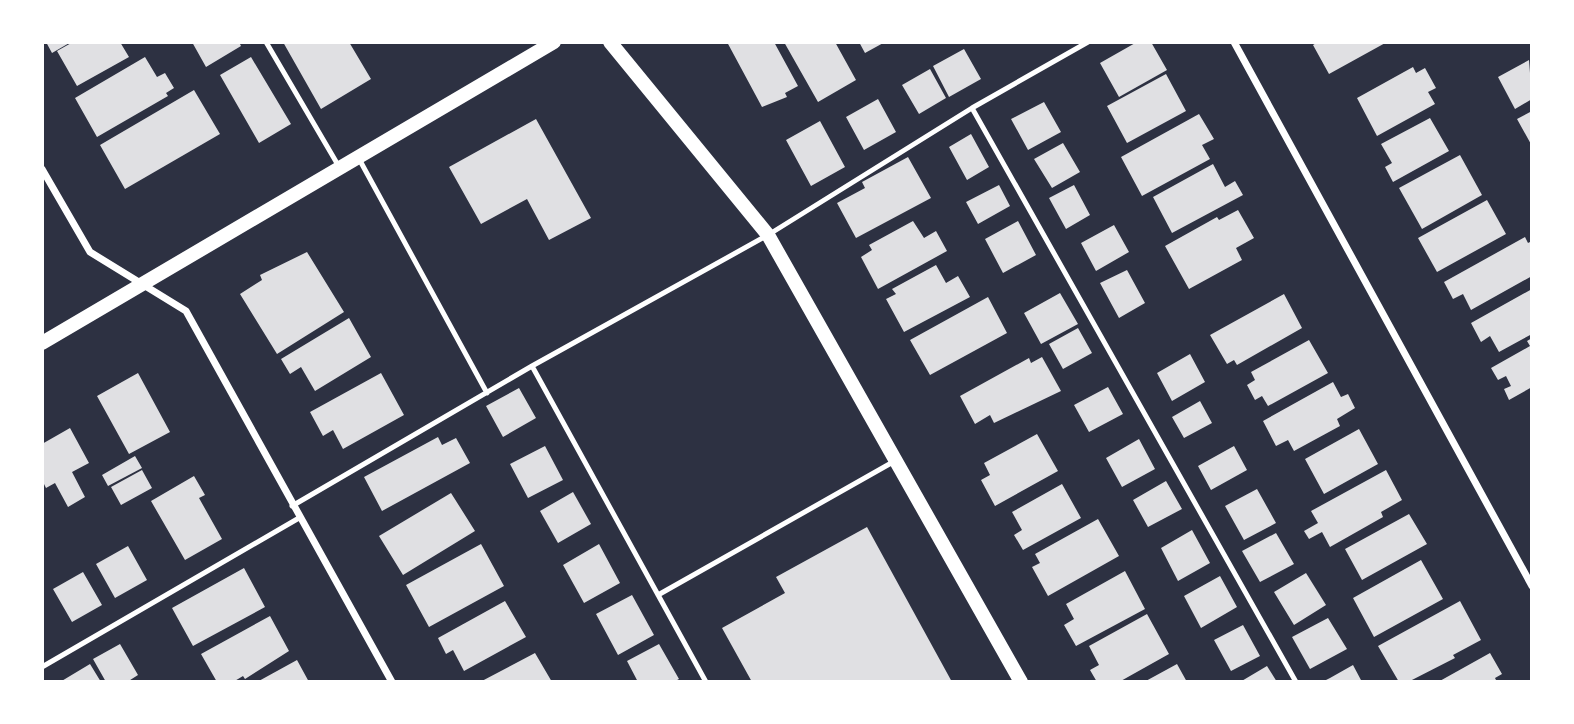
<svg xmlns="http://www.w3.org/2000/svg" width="1574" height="724" font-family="Roboto,sans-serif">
<rect width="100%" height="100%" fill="#2d3142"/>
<!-- building -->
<path fill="#e0e0e3" d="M46 42H71L52 53Z
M73 42H120L129 57 77 86 57 51Z
M192 42H239L241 46 206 67Z
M283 42H349L371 79 321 109Z
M727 42H774L798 86 785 93 787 97 762 107Z
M784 42H835L856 80 818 102Z
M859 42H885L865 53Z
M1137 42H1151L1167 70 1119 97 1100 63Z
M1318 42H1387L1329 74 1313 45Z
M964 49 981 79 949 97 933 66Z
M145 57 157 77 165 73 174 88 166 93 168 96 97 137 75 98Z
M251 57 291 124 259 143 220 75Z
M1529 60 1532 99 1515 109 1498 77Z
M1413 67 1416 73 1425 68 1436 88 1428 92 1435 104 1377 136 1357 98Z
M930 69 946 98 919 114 902 85Z
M1166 74 1186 111 1127 143 1107 106Z
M194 90 220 134 125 189 100 145Z
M878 99 896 132 864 150 846 117Z
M1044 102 1061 132 1028 150 1011 119Z
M1532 111V146L1517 119Z
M1199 114 1214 139 1202 145 1210 159 1142 196 1121 157Z
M1430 118 1449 151 1393 182 1385 167 1392 163 1381 144Z
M536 119 591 218 549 240 527 199 481 224 449 167Z
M820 121 845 167 811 186 786 140Z
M971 134 989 167 967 180 949 147Z
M1063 143 1080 172 1052 188 1034 159Z
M1460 155 1482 195 1422 229 1399 188Z
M908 157 931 198 856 238 837 203 865 188 862 182Z
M1213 164 1225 187 1235 181 1243 195 1172 233 1153 197Z
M999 185 1010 206 978 224 966 202Z
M1074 185 1090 215 1066 229 1049 198Z
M1487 200 1506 234 1437 272 1418 238Z
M1238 210 1254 238 1236 248 1242 260 1189 289 1165 246 1217 217 1219 220Z
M913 221 924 238 936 231 947 251 878 289 861 257 872 250 869 245Z
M1018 221 1036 255 1003 273 985 239Z
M1114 225 1129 252 1096 271 1081 243Z
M1525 237 1528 243 1532 241V276L1471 310 1463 294 1453 299 1444 282Z
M307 252 344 312 277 354 240 294 262 280 260 275Z
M936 265 946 283 958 276 970 297 904 332 886 299 896 294 892 289Z
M1127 270 1145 303 1119 318 1100 283Z
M1532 289V334L1499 352 1490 336 1481 342 1471 323Z
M1060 293 1078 324 1041 344 1024 313Z
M1284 294 1302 328 1237 365 1234 360 1227 364 1210 335Z
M988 297 1007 333 930 375 910 340Z
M349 318 371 357 315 391 301 367 290 374 281 359Z
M1078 328 1092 353 1063 369 1049 344Z
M1532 338V387L1509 400 1504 389 1511 386 1506 376 1498 380 1491 368 1530 346 1527 341Z
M1309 340 1328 373 1268 406 1262 396 1255 400 1247 385 1255 380 1251 372Z
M1190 354 1205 382 1172 401 1157 373Z
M1042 357 1061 391 994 423 990 415 975 424 960 396 1029 358 1031 363Z
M138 373 170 432 129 454 97 396Z
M381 373 404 415 343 449 333 430 323 436 310 412Z
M1333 382 1341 397 1348 394 1355 408 1337 419 1340 426 1294 451 1288 440 1276 446 1263 421Z
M1108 387 1123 414 1089 432 1074 405Z
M519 388 536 418 503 437 486 406Z
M1200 401 1212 423 1184 438 1172 417Z
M70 428 89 463 72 472 85 497 68 507 55 483 46 488 42 480V444Z
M1359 429 1378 464 1324 494 1305 459Z
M1037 434 1058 471 995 506 981 480 990 475 984 463Z
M438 437 442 445 456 438 470 463 382 511 364 477Z
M1139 439 1155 469 1122 487 1106 458Z
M545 446 563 480 528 498 510 464Z
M1234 446 1247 470 1211 490 1198 466Z
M135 456 142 468 108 486 102 475Z
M142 470 152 488 121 505 111 487Z
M1386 470 1402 500 1381 512 1383 517 1330 547 1322 532 1309 539 1304 531 1318 523 1311 511Z
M194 476 205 495 199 498 222 539 185 560 151 501Z
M1166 481 1182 509 1148 527 1133 500Z
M1062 484 1081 518 1023 550 1014 535 1022 530 1012 512Z
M1257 489 1276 523 1244 540 1225 506Z
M573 492 591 524 558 543 540 511Z
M451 493 475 531 403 575 379 536Z
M1409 514 1427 544 1362 580 1345 549Z
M1098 519 1119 556 1048 596 1032 567 1040 563 1035 554Z
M867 527 952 682H752L722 628 785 593 776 577Z
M1192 530 1210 563 1178 581 1161 548Z
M1276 533 1294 564 1260 582 1242 551Z
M481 544 504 586 429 627 406 585Z
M599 544 620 583 584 603 563 565Z
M128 546 147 580 115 598 96 564Z
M1421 560 1443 599 1374 637 1353 598Z
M244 568 265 607 193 646 172 608Z
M1125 571 1145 609 1076 646 1064 625 1074 619 1066 604Z
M83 572 102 605 72 622 53 589Z
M1306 573 1326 605 1294 625 1274 592Z
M1220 576 1237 607 1201 628 1184 596Z
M632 595 654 635 618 655 596 614Z
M505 601 526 637 464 671 453 650 446 654 438 638Z
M1460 601 1481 640 1453 655 1455 658 1408 682H1399L1378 646Z
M1147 614 1169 654 1119 682H1097L1090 670 1099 665 1089 646Z
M270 616 289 651 245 679 243 676 233 682H217L201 654Z
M1328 618 1347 649 1310 669 1292 637Z
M1243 625 1260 656 1231 671 1214 640Z
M120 644 138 675 127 682H106L93 659Z
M659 644 679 679 673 682H638L627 661Z
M535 653 552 682H480Z
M1490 653 1502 674 1495 678 1497 682H1438Z
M297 660 309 682H257Z
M90 664 101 682H60Z
M1177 664 1187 682H1144Z
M1353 665 1362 682H1322L1330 678Z
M1267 666 1277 682H1240Z"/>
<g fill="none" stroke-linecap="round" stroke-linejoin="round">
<!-- service -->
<path stroke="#fff" stroke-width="5" d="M266 42 338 165
M972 108 1296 682
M358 157 487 393
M532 366 706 682
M292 506 532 366 768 235 972 108 1088 42
M658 595 893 462
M42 667 299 518"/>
<!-- minor -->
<path stroke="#fff" stroke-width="7" d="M1234 42 1532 586
M42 169 90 252 186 311 392 682"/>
<!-- secondary -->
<path stroke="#fff" stroke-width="14" d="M610 42 768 235 1021 682
M42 343 554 42"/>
</g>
<!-- border -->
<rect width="1574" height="724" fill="none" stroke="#ffffff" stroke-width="88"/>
</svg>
